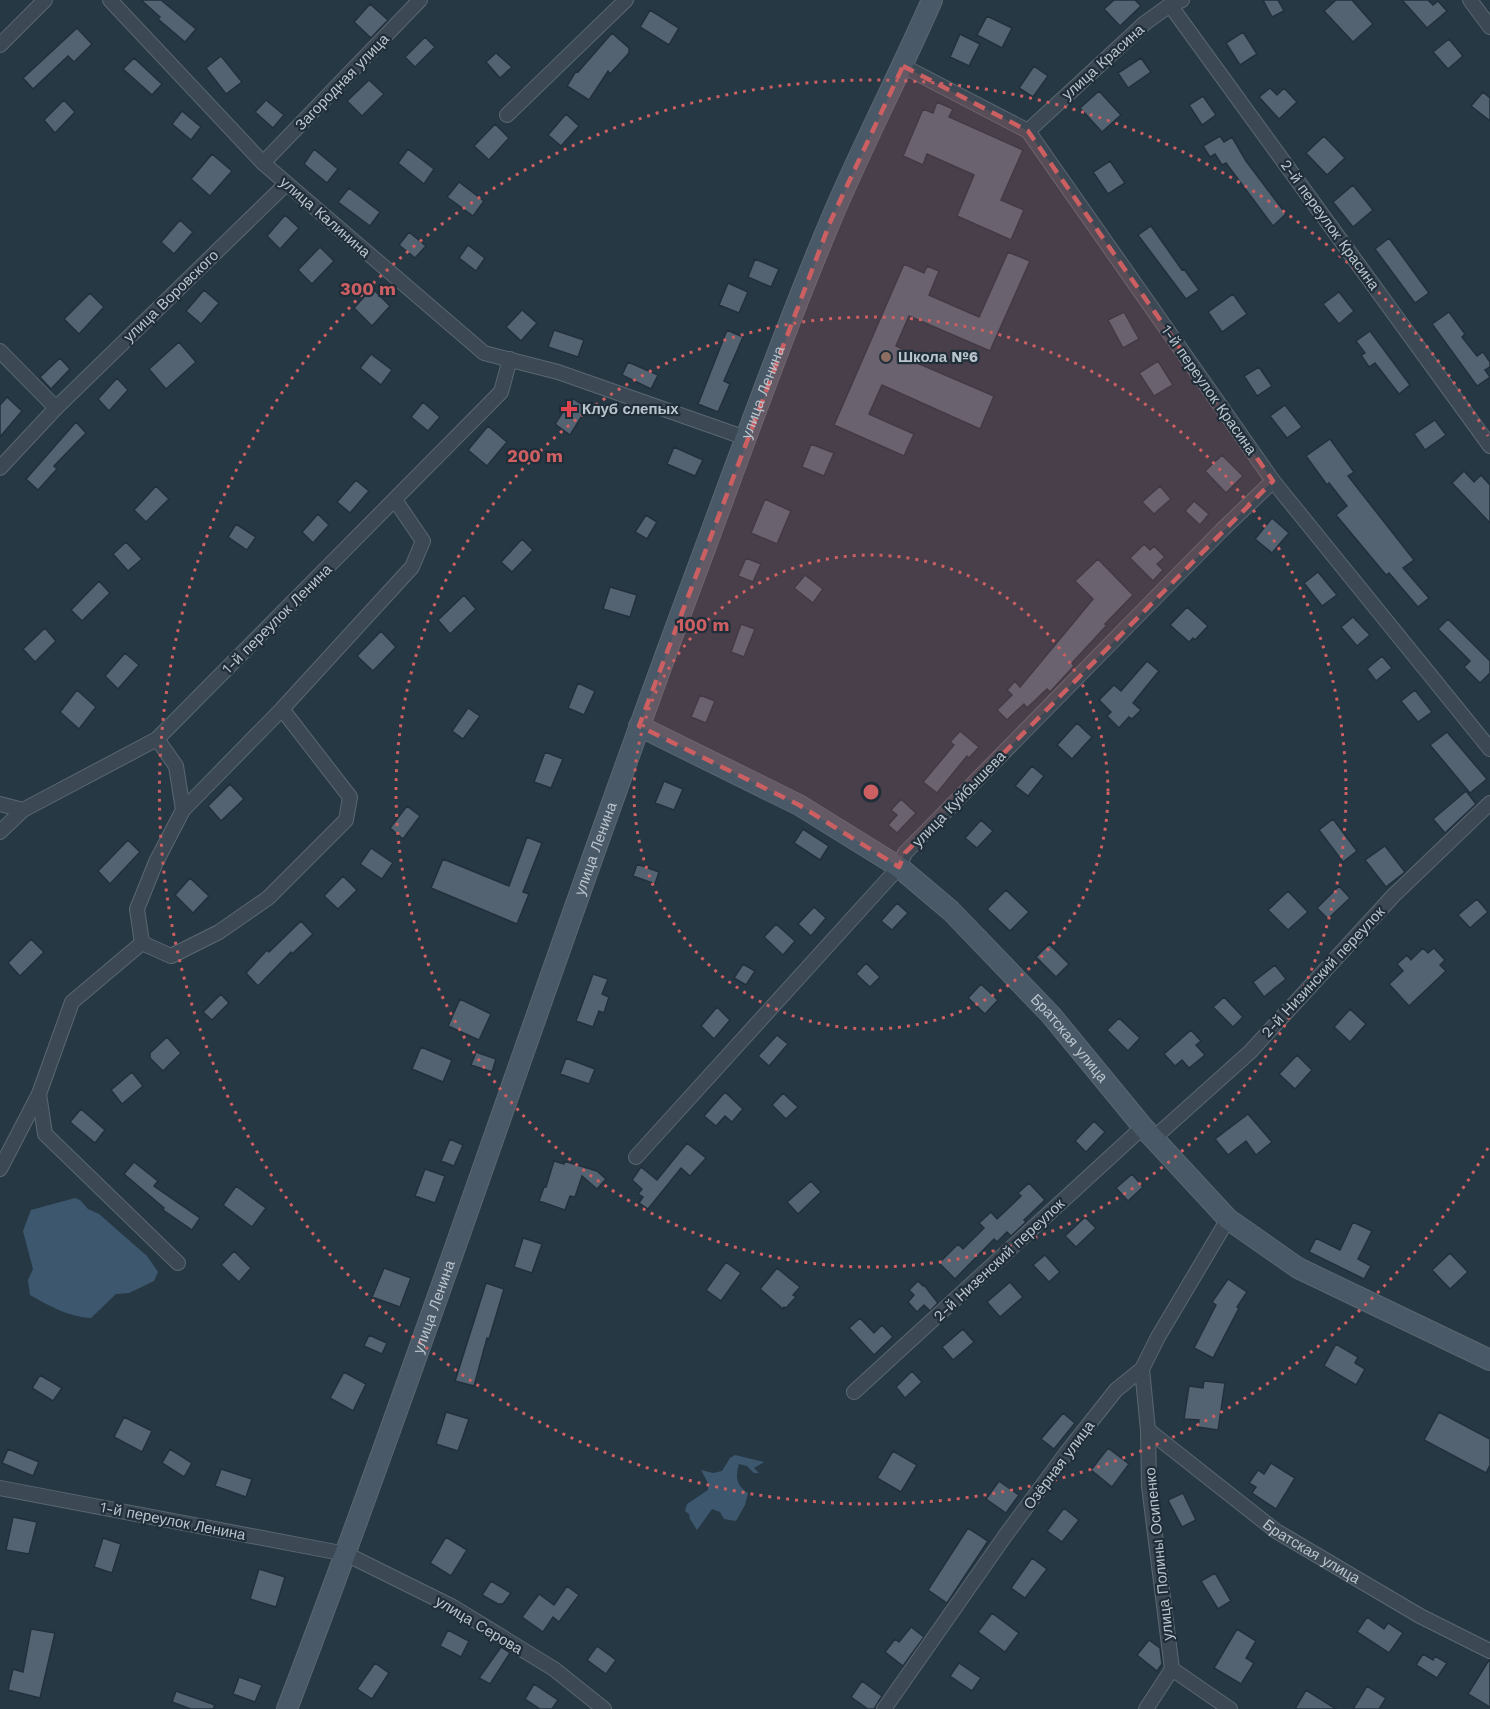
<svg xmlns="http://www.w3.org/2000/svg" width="1490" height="1709" font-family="'Work Sans',sans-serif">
<rect width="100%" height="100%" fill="#273845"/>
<!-- water -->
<path fill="#3d586e" d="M75 1198 80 1200 88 1209 99 1214 147 1256 158 1272 154 1281 129 1293 116 1294 91 1318C69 1317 49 1306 30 1295L28 1280 33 1269 23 1231 31 1210Z
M735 1455 764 1462 754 1468 759 1473H754L747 1466 739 1464C735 1477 736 1485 748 1493L745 1505 736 1521 724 1519 720 1512 712 1509 697 1530 690 1519 689 1514 685 1511 687 1504 708 1490V1483L701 1470 713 1473 722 1471 730 1458Z"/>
<!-- building -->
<path fill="#536372" stroke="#22303c" stroke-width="1.5" d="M141 0H161L196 29 185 42 158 19 160 17Z
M1114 0H1135L1141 6 1120 26 1104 9Z
M1263 0H1278L1284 11 1272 17Z
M1336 0H1352L1373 24 1353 42 1324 11Z
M1402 0H1428L1433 5 1438 1 1447 11 1427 28Z
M370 4 388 20 371 38 354 22Z
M650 10 679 28 669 45 640 27Z
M987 16 1012 28 1002 48 977 35Z
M77 28 92 44 74 62 68 56 33 89 23 78Z
M1243 32 1257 54 1240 65 1226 43Z
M612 33 629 48V53L610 74 608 71 589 100 567 86 576 71 578 72Z
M960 34 980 44 969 66 950 57Z
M425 37 435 47 415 67 405 57Z
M1449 39 1463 56 1448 69 1433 52Z
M496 53 512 67 500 78 486 62Z
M221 56 242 82 226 94 206 68Z
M134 58 162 84 152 95 123 69Z
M1141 58 1151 72 1128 88 1118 73Z
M1034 66 1048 76 1033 97 1019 88Z
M369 80 384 94 362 116 347 101Z
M1270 88 1277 95 1284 88 1297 102 1279 119 1259 97Z
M1099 91 1121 115 1102 132 1080 108Z
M1483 92 1490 98V121L1471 106Z
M1203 96 1216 115 1202 125 1189 105Z
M64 100 75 112 55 133 44 120Z
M266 100 284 115 273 128 255 112Z
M937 102 953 109 949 117 1023 150 1001 200 1024 210 1011 240 957 216 974 175 927 154 923 165 903 156 923 109 933 113Z
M182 111 201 127 191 140 172 124Z
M566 114 579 126 561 146 548 135Z
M495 124 509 138 489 160 474 146Z
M1220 136 1224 142 1232 137 1246 161 1286 214 1273 226 1226 163 1222 165 1215 154 1210 157 1203 146Z
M1324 136 1345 158 1327 175 1306 153Z
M314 149 338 169 327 183 304 164Z
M408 149 434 169 424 184 398 163Z
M212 154 232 171 210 196 191 179Z
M1110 161 1125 183 1108 194 1093 172Z
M459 182 484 201 473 216 447 197Z
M1353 185 1373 210 1353 227 1333 202Z
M349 188 380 212 370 226 338 202Z
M285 215 299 228 280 249 267 236Z
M180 220 193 232 174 254 161 242Z
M1151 226 1182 270 1184 269 1199 290 1186 299 1138 235Z
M409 232 426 246 415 258 399 245Z
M1389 238 1429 293 1415 303 1375 249Z
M468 245 485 258 476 271 459 258Z
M320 247 334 261 312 284 298 270Z
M1008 252 1030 261 990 351 909 316 896 346 911 353 908 359 994 396 980 429 882 385 869 414 914 434 904 456 834 425 904 264 924 273 927 266 939 271 929 295 979 317Z
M755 259 779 269 771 287 748 277Z
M728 283 748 292 739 313 719 305Z
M372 288 390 306 372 326 354 308Z
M204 290 219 303 201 324 186 311Z
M1339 292 1354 311 1339 324 1323 304Z
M90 293 104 307 79 334 64 319Z
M1233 294 1247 314 1222 332 1208 312Z
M522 310 537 323 521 341 506 327Z
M1124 312 1139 339 1123 348 1108 320Z
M1449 312 1465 334 1462 337 1477 356 1483 352 1490 362V367L1485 370 1490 377 1477 386 1432 324Z
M554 330 584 340 578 357 548 347Z
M727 330 743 337 724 381 730 384 718 412 698 404Z
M1370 331 1410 385 1399 394 1375 363 1369 367 1361 355 1365 353 1356 341Z
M179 342 196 362 166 389 149 369Z
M371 354 392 370 381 385 360 368Z
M60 358 70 369 51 389 40 377Z
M1158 361 1173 385 1154 396 1139 373Z
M628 362 658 375 651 389 622 375Z
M1259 367 1272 386 1257 396 1244 376Z
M117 378 128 390 109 411 98 399Z
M7 397 22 411 0 437V405Z
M572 398 587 408 570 435 555 424Z
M423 402 440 417 428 431 411 417Z
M1285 405 1302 427 1287 438 1270 416Z
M1435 420 1446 435 1425 450 1414 434Z
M76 422 86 433 54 466 57 469 38 490 26 479Z
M488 426 507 442 487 466 468 450Z
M1330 439 1354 472 1348 476 1414 560 1403 568 1429 598 1418 607 1389 573 1386 575 1336 515 1347 506 1329 483 1327 485 1306 456Z
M811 444 834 453 824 476 802 467Z
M674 447 703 460 695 476 667 464Z
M1222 455 1243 476 1226 493 1205 471Z
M1464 471 1474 482 1481 475 1490 485V523L1452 483Z
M356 480 369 491 350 513 337 502Z
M156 486 169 499 146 522 134 510Z
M1160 486 1171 499 1154 514 1142 502Z
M765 499 791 511 777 544 751 533Z
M1194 501 1209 514 1200 525 1185 511Z
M318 514 329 525 313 543 302 532Z
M646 515 657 522 647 539 635 532Z
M1272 518 1289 533 1272 553 1255 539Z
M236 524 256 537 247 550 228 537Z
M522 539 533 550 512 572 501 562Z
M126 542 142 559 128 571 113 554Z
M1144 544 1150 550 1154 546 1165 557 1157 564 1163 570 1153 581 1130 558Z
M746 558 761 564 753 582 738 576Z
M1098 559 1133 595 1105 624 1107 625 1072 663 1074 666 1050 692 1047 689 1027 708 1024 704 1007 720 997 710 1012 695 1007 690 1015 681 1020 687 1093 599 1075 581Z
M1318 572 1337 595 1322 606 1304 583Z
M805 575 823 589 813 603 794 588Z
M99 581 110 593 82 621 71 610Z
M610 587 637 595 630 617 603 609Z
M464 595 476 609 450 634 438 620Z
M1187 607 1208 626 1195 640 1193 638 1189 642 1170 625Z
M1353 617 1370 635 1357 646 1341 627Z
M1448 619 1490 661V673L1480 683 1464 667 1470 661 1438 629Z
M741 624 755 629 744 657 731 652Z
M45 628 56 641 35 662 23 649Z
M381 631 396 647 373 671 357 656Z
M125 653 139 665 118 689 105 676Z
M1382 656 1392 668 1376 681 1367 669Z
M1147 661 1159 671 1133 703 1141 710 1132 719 1129 717 1119 728 1107 716 1111 712 1099 700 1114 685 1121 691Z
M578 683 595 691 584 715 568 708Z
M77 690 96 707 79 729 60 712Z
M1415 690 1432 712 1418 722 1401 701Z
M700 695 715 701 706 723 691 717Z
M468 708 480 716 463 739 452 731Z
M1077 723 1092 737 1072 759 1057 745Z
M960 731 979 747 969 758 967 756 937 793 923 782 954 745 950 742Z
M1447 732 1487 779 1470 793 1430 745Z
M545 752 563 759 551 788 534 782Z
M1032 766 1044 776 1028 796 1015 786Z
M664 781 683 789 674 810 655 803Z
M230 784 244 799 221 821 208 806Z
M1466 791 1476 804 1445 833 1433 819Z
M901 799 916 813 897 833 888 825 897 815 891 810Z
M407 806 420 816 403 839 390 828Z
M1333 819 1357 851 1343 862 1319 830Z
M981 820 993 831 977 848 965 838Z
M803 829 829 846 820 860 794 843Z
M527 837 542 843 523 892 529 894 517 924 431 888 443 859 509 886Z
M128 840 140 852 110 884 98 871Z
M1385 846 1405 872 1386 887 1365 860Z
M371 848 393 863 382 879 360 864Z
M637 864 659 872 655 884 633 876Z
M343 876 357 890 338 909 324 896Z
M190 878 209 896 193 913 175 895Z
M1339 886 1350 898 1328 919 1317 908Z
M1006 890 1029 912 1010 931 987 909Z
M1288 891 1308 912 1288 930 1268 910Z
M1477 899 1488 912 1470 928 1458 915Z
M897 903 908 913 892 930 881 921Z
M814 907 826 918 811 936 798 924Z
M301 921 313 934 292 954 291 952 258 986 246 973 267 950 269 952Z
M776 924 795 941 783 955 764 937Z
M31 939 44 952 20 976 8 963Z
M1049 944 1069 964 1056 977 1036 957Z
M1423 948 1428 953 1434 948 1445 960 1440 965 1446 971 1409 1006 1389 984 1403 971 1397 964 1407 955 1411 960Z
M866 963 880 977 870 987 856 974Z
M743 964 755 971 746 985 734 978Z
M1275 965 1286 979 1264 997 1253 982Z
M593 974 608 979 602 994 609 997 604 1013 599 1011 593 1027 576 1021Z
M981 984 998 1000 985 1014 968 998Z
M221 994 229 1003 212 1020 203 1012Z
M1224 997 1243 1017 1233 1027 1213 1007Z
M460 999 491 1014 479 1040 448 1026Z
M717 1007 730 1020 714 1039 701 1026Z
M1350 1009 1366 1024 1350 1042 1334 1027Z
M1119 1018 1140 1038 1128 1051 1107 1030Z
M1191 1030 1201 1041 1196 1045 1205 1055 1189 1068 1182 1060 1175 1066 1164 1054Z
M777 1035 788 1044 769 1066 758 1056Z
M167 1037 181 1053 163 1071 150 1058V1053Z
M421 1047 452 1060 443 1082 412 1069Z
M476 1052 496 1059 492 1072 471 1065Z
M1297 1055 1312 1070 1295 1089 1279 1074Z
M566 1058 595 1069 589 1084 560 1074Z
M132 1072 143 1086 122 1104 111 1090Z
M725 1092 743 1109 732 1122 725 1116 716 1126 704 1116Z
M783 1093 798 1107 786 1119 772 1105Z
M81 1109 105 1130 95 1143 70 1122Z
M1248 1114 1272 1142 1256 1155 1246 1141 1228 1155 1215 1139Z
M1094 1121 1105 1132 1086 1152 1075 1141Z
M450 1139 463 1145 454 1166 441 1161Z
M687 1143 706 1158 690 1176 681 1168 648 1209 639 1203 643 1197 638 1194 642 1189 632 1180 641 1167 657 1180Z
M554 1161 564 1164V1161L597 1171 606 1179 597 1189 582 1176 575 1197 570 1196 565 1210 539 1201 544 1187H546Z
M134 1162 158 1181 154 1186 200 1218 192 1230 163 1210 164 1208 124 1174Z
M425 1169 445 1176 435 1203 415 1196Z
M1132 1174 1143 1187 1128 1201 1116 1188Z
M811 1181 821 1192 798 1214 787 1202Z
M1029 1183 1045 1200 1024 1220 1026 1222 1011 1236 1007 1232 997 1242 994 1239 955 1279 939 1263 958 1244 963 1249 984 1228 979 1223 991 1212 997 1219 1021 1196 1018 1193Z
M236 1186 266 1208 252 1227 223 1205Z
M1085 1217 1096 1228 1076 1247 1065 1236Z
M1353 1222 1372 1231 1358 1259 1371 1266 1364 1279 1309 1252 1316 1238 1340 1250Z
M523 1238 542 1244 532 1273 514 1267Z
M234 1251 251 1268 239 1282 221 1265Z
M1450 1253 1468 1272 1450 1289 1432 1270Z
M1045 1255 1060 1272 1049 1282 1033 1265Z
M726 1262 741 1273 721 1301 706 1290Z
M384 1268 411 1278 400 1307 372 1297Z
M777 1268 800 1287 793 1295 796 1297 786 1308 784 1307 783 1309 760 1289Z
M1228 1279 1247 1292 1237 1307 1239 1308 1213 1358 1194 1348 1216 1305 1212 1302Z
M918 1281 923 1286 924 1285 938 1303 930 1311 924 1305 917 1312 908 1302 914 1295 909 1290Z
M1010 1282 1023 1297 1000 1317 987 1302Z
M486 1283 504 1289 489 1339 487 1338 474 1386 455 1381Z
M860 1318 874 1333 882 1325 893 1337 874 1355 849 1328Z
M963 1329 974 1342 953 1360 942 1347Z
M369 1335 387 1343 382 1354 364 1346Z
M1336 1344 1358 1357 1355 1363 1365 1369 1356 1385 1324 1366Z
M912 1371 922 1382 905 1398 896 1387Z
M344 1372 366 1384 353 1411 330 1398Z
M40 1375 62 1388 53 1401 32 1388Z
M1204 1381 1225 1383 1218 1430 1198 1427 1199 1420 1184 1419 1189 1386 1203 1388Z
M446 1412 469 1419 458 1451 436 1444Z
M1439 1412 1490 1439V1465L1486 1473 1424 1440Z
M1063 1413 1075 1423 1054 1449 1041 1439Z
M124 1417 152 1431 142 1452 114 1437Z
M1108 1448 1129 1464 1112 1487 1091 1470Z
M8 1449 39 1462 33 1476 2 1463Z
M170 1449 192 1463 184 1477 162 1463Z
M893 1451 917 1465 901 1492 877 1478Z
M1271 1463 1295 1478 1276 1509 1252 1493 1256 1487 1249 1483 1258 1470 1264 1474Z
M221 1469 252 1479 246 1497 215 1486Z
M999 1481 1019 1495 1006 1513 986 1499Z
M1183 1493 1196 1520 1182 1527 1168 1500Z
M1064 1508 1079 1520 1062 1542 1047 1531Z
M13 1517 37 1522 29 1554 6 1550Z
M968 1528 988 1541 947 1603 928 1590Z
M446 1537 467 1550 451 1576 430 1563Z
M103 1538 121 1544 112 1573 94 1567Z
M1032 1558 1047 1569 1025 1598 1011 1588Z
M259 1569 285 1577 276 1607 250 1599Z
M1215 1573 1231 1601 1218 1609 1201 1581Z
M491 1581 511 1593 503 1604H498L482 1595Z
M567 1586 579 1595 559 1622 553 1617 543 1632 522 1617 539 1594 554 1605Z
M992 1613 1019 1633 1005 1652 978 1632Z
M1367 1617 1384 1629 1388 1623 1403 1633 1389 1653 1357 1632Z
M911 1627 924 1637 903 1666 885 1652 895 1639 899 1642Z
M31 1629 55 1633 40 1698 8 1690 13 1669 23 1672Z
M1237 1629 1256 1641 1246 1658 1254 1663 1241 1684 1214 1668Z
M448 1630 469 1641 461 1657 440 1646Z
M1149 1640 1160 1648 1162 1664 1157 1671 1137 1655Z
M597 1646 616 1660 606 1674 587 1660Z
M501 1647 510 1653 490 1684 479 1678Z
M1423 1654 1433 1660 1435 1656 1447 1663 1437 1678 1416 1665Z
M1489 1660H1490V1707L1468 1694Z
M375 1663 389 1673 372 1699 357 1689Z
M959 1663 981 1678 972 1691 950 1676Z
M239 1677 262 1685 255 1702 233 1694Z
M862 1681 882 1696 874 1709H868L851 1697Z
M534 1684 558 1700 552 1709H540L525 1699Z
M1367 1686 1386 1698 1379 1709H1353Z
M1306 1690 1336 1709H1295Z
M176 1691 215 1705 213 1709H191L172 1702Z"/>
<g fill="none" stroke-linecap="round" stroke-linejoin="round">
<defs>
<g id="street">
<path d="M110 0 263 163 484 353 558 372 746 438"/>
<path d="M1470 0 1490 27"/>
<path d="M1170 5 1490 446"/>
<path d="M0 45 45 0"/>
<path d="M903 66 1028 131 1273 481 1490 749"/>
<path d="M507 115 626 0"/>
<path d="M1028 131 1145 23 1170 5 1182 0"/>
<path d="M263 163 420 0"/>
<path d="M0 351 56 408"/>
<path d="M0 468 56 408 286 184"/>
<path d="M0 804 23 810"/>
<path d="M183 810 282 709 412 567 423 541 395 500"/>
<path d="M0 832 23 810 157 739 501 392 510 359"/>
<path d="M142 943 171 956 219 932 268 898 346 820 350 797 282 709"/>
<path d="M142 943 137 909 156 862 183 810 176 766 157 739"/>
<path d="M39 1094 45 1134 178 1263"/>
<path d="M1154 1138 1250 1052 1393 896 1490 803"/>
<path d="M636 1157 899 867 905 853 1222 530 1273 481"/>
<path d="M0 1169 39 1094 72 1002 142 943"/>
<path d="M1142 1369 1148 1430 1149 1486 1172 1669 1230 1709"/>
<path d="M854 1392 1143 1127"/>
<path id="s1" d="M1148 1430 1276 1531 1420 1616 1490 1651"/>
<path d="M0 1488 346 1554 453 1607 554 1669 604 1709"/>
<path d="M884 1709 1005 1536 1067 1452 1116 1390 1142 1369 1158 1337 1228 1219"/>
<path d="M1146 1709 1172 1669"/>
</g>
<g id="secondary">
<path id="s2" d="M639 726 799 805 899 867 951 911 1051 1015 1143 1127 1228 1219 1298 1268 1490 1360"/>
<path id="s3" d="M287 1709C429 1337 552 959 691 586 737 463 781 338 832 217 863 144 900 73 932 0"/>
</g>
</defs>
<!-- street casing -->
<use href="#street" stroke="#5a6771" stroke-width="16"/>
<!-- secondary casing -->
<use href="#secondary" stroke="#5a6771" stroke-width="22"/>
<!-- street -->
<use href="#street" stroke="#3c4954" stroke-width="14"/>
<!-- secondary -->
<use href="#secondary" stroke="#4a5967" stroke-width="20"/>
</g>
<!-- marked area -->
<path fill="#cc5f62" fill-opacity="0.2" stroke="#cc5f62" stroke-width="4.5" stroke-dasharray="12 8" stroke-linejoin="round" d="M903 66 1028 131 1273 481 905 853 899 867 799 805 639 726 831 220Z"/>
<!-- distance rings -->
<g fill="none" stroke="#cc5f62" stroke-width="3" stroke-dasharray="3 6">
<circle cx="871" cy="792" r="237"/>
<circle cx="871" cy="792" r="475"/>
<path d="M1488 1148A712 712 0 1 1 1488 436"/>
</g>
<!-- markers -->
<circle fill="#8d6e63" stroke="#202e3a" stroke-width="2" cx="886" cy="357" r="6"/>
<path fill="#e0444e" stroke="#202e3a" stroke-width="2" d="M566 400h6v6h6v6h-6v6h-6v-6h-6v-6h6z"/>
<g text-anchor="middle" stroke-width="4.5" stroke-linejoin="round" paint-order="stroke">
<!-- street labels -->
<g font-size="15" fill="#bac4cd" stroke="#202e3a">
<text transform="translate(1103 62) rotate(-42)" y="5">улица Красина</text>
<text transform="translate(342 82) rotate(-46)" y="5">Загородная улица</text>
<text transform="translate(325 217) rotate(41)" y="5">улица Калинина</text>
<text transform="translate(1330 225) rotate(54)" y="5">2-й переулок Красина</text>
<text transform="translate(171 296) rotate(-44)" y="5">улица Воровского</text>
<text transform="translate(1209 390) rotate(55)" y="5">1-й переулок Красина</text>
<text dy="5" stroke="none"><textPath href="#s3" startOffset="1400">улица Ленина</textPath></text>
<text transform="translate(277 619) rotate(-45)" y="5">1-й переулок Ленина</text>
<text transform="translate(959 799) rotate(-46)" y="5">улица Куйбышева</text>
<text dy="5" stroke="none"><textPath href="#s3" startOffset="914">улица Ленина</textPath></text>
<text transform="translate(1323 972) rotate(-47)" y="5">2-й Низинский переулок</text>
<text dy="5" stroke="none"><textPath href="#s2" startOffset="538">Братская улица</textPath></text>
<text transform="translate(999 1260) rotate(-43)" y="5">2-й Низенский переулок</text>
<text dy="5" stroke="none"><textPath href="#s3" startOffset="428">улица Ленина</textPath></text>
<text transform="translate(1059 1465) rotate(-53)" y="5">Озёрная улица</text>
<text transform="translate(173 1521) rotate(11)" y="5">1-й переулок Ленина</text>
<text dy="5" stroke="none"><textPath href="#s1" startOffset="204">Братская улица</textPath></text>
<text transform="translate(1159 1554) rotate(-96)" y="5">улица Полины Осипенко</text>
<text transform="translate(479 1625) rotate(31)" y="5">улица Серова</text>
</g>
<!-- poi labels -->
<g font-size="15" font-weight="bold" fill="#bac4cd" stroke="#202e3a" text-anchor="start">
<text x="898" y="362">Школа №6</text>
<text x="582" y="414">Клуб слепых</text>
</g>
</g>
<circle cx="871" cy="792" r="9" fill="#cc5f62" stroke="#202e3a" stroke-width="3"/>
<g font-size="18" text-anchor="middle" font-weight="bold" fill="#cc5f62" stroke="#202e3a" stroke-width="4.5" stroke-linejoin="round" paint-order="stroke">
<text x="368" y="295">300 m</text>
<text x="535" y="462">200 m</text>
<text x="703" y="631">100 m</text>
</g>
</svg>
